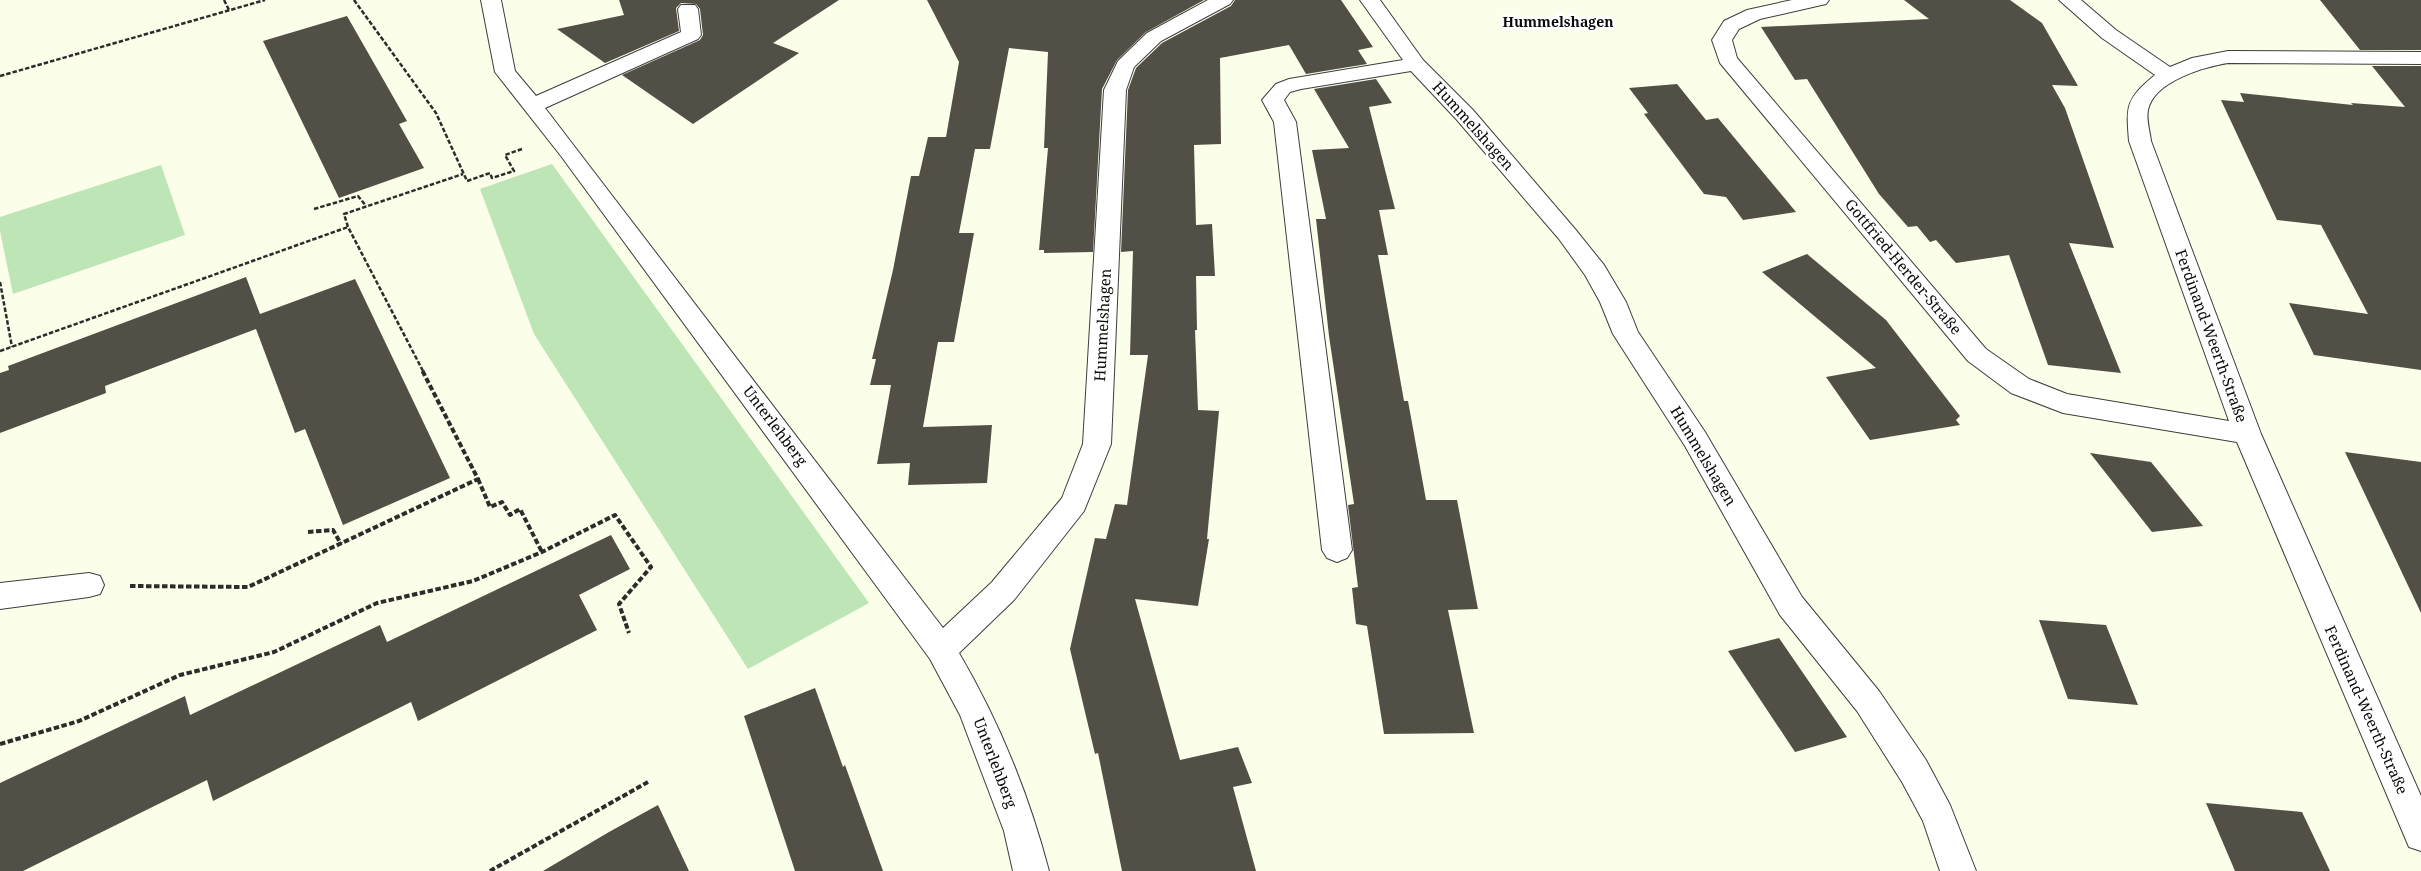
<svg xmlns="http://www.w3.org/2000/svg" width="2421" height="871" font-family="'Noto Serif',serif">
<rect width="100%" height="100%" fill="#fbfee8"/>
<!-- green -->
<path fill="#bee5b5" d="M552 164 869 603 748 669 534 334 480 189Z
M161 165 185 235 13 294 0 231V217Z"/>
<!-- building -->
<path fill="#524f47" d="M619 0H839L773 43 799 53 693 124 622 75 700 40 703 35 700 9 696 4 681 3 676 8 679 31 605 63 557 29 624 15Z
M927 0H1204L1146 32 1117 60 1102 89 1093 252 1044 253V250H1039L1048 148H1044L1048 52 1009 48 990 149H975L959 233H974L954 342H938L923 427 992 425 987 483 908 485 910 463 877 464 891 385H870L876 359H872L893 270 911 176H919L928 137H946L959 62Z
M1235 0H1341L1373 47 1358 50 1367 64 1306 74 1289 45 1220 58 1221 144 1194 145 1196 225 1212 224 1215 276H1196L1197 330H1195L1198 410 1219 411 1207 539H1209L1198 606 1135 599 1180 760 1238 747 1252 783 1233 787 1256 871H1122L1098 753 1095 754 1070 649 1095 538 1106 539 1115 504 1127 505 1148 355H1130L1133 251 1121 252 1128 90 1136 68 1162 43 1231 6Z
M1904 0H2010L2042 23 2078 86 2052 85 2065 108 2114 248 2069 243 2121 373 2048 365 2009 255 1956 263 1936 240 1930 242 1917 226 1908 227 1879 194 1807 79 1795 80 1761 27 1929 19Z
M2320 0H2421V50H2360Z
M347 16 407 121 399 124 424 168 339 198 263 41Z
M2372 66H2421V370L2314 355 2289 303 2368 314 2321 225 2277 220 2221 100 2244 102 2240 93 2353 105 2351 103 2405 107Z
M1376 79 1392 103 1369 107 1395 209 1379 210 1388 255H1378L1404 401H1408L1426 500H1457L1478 609 1448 610 1474 733 1384 734 1367 626 1356 624 1352 588 1358 587 1348 505 1354 504 1329 336 1316 219H1326L1312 150 1349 148 1314 89Z
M1677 84 1706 120 1718 118 1796 212 1743 220 1726 197 1704 194 1644 114 1648 113 1629 88Z
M1807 254 1886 320 1960 416 1956 420 1960 425 1870 440 1826 377 1876 368 1762 272Z
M246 277 260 314 355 279 450 478 343 525 305 429 295 433 256 329 105 386 106 393 0 433V373L9 370 8 366Z
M2345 452 2421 462V613Z
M2090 453 2151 462 2203 526 2152 532Z
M611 535 630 569 579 595 597 630 418 721 411 702 213 801 207 780 23 871H0V783L185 696 190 715 380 625 387 642Z
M2039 620 2106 625 2138 705 2068 699Z
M1779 638 1847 737 1795 752 1728 651Z
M815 688 843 767 845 765 883 871H795L744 716Z
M2206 803 2302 812 2330 871H2235Z
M658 805 689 871H543L609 832Z"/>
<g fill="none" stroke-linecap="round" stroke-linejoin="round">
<defs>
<path id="minor" d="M481 0H501L515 71 536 96 681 32 678 9 681 5H695L698 9 701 35 698 39 545 108 943 628 992 582 1062 498 1083 444 1104 90 1118 61 1147 33 1208 0H1233L1230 4 1161 41 1134 67 1126 90 1111 444 1084 511 1014 600 959 653C999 721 1029 795 1049 871H1013L1004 831 960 715 930 659 561 156 495 72Z
M1360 0H1380L1423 60 1473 110 1575 229 1604 265 1626 302 1638 332 1705 432 1802 597 1879 691 1926 760 1950 805 1976 871H1940L1923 821 1902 782 1857 711 1780 615 1685 446 1613 334 1600 302 1585 275 1559 239 1457 120 1411 71 1301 89 1290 92 1284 100 1296 122 1352 550 1347 558 1337 562 1327 558 1322 550 1274 122 1262 100 1276 84 1289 79 1403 60Z
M1792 0H1829L1826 4 1760 19 1739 29 1732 40 1737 58 1986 349 2029 379 2067 394 2229 421 2129 141C2126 105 2126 99 2155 75L2102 38 2059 0H2081L2116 30 2170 67 2192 58 2228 51 2421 52V64L2228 63C2204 67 2154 81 2148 110 2146 119 2150 132 2151 141L2261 434 2421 796V851L2409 847 2237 442 2063 413 2011 393 1968 361 1720 63 1712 40 1724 21 1747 10Z
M89 573 100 576 104 585 100 594 89 597 0 609V583Z"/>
</defs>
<!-- minor casing -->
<use href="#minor" stroke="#3d3d3d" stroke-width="2"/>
<!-- path-far1 -->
<path stroke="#2c2c2c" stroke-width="2.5" stroke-dasharray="4.5 2" stroke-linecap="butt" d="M224 0 229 10
M354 0 436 113 467 181 490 173 492 178 514 171 505 155 522 149
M0 76 265 0
M314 209 358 196 366 206
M0 282 12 347
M0 351 348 227
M423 371 348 227 344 214 463 174"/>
<!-- path -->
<path stroke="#2c2c2c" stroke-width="4" stroke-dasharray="5.5 2.5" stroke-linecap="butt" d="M478 479 490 507 502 502 510 515 520 509 542 552
M308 532 333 530 341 544
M130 586 248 587 478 479 422 370
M0 744 79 721 180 675 274 652 377 603 473 581 542 552 615 515 651 567 619 604 629 633
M490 871 648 782"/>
<!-- minor -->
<use href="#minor" fill="#fff" fill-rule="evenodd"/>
</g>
<g text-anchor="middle" stroke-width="5" stroke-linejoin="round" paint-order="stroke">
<!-- far-neighbourhood labels -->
<g font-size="14" font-weight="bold" fill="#0a0a0a" stroke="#fff">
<text x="1558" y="27">Hummelshagen</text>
</g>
<!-- street labels -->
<g font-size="15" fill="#0a0a0a" stroke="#fff">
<text transform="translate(1473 126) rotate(48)" y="5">Hummelshagen</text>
<text transform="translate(1903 267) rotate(50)" y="5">Gottfried-Herder-Straße</text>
<text transform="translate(1103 325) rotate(-87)" y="5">Hummelshagen</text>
<text transform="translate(2211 336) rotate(70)" y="5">Ferdinand-Weerth-Straße</text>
<text transform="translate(775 426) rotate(53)" y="5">Unterlehberg</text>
<text transform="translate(1703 456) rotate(59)" y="5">Hummelshagen</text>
<text transform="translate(2366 710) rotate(66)" y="5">Ferdinand-Weerth-Straße</text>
<text transform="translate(995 763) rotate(69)" y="5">Unterlehberg</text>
</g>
</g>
</svg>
